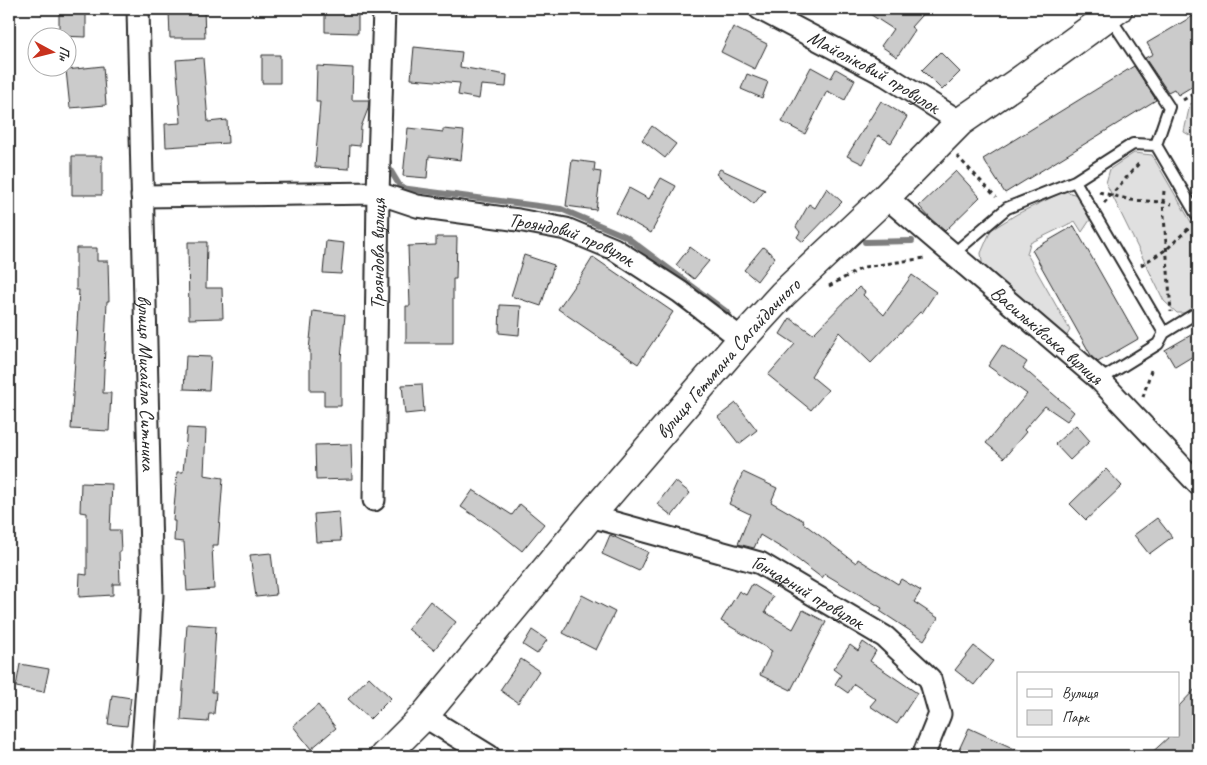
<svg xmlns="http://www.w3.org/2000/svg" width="1207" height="765" font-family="Caveat,sans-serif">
<rect width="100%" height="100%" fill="#fff"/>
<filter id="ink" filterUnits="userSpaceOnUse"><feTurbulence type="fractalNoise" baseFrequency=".02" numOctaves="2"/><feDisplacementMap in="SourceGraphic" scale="10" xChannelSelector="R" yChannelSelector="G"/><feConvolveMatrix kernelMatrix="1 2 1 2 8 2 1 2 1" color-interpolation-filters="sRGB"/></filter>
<g filter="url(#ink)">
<!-- green -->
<path fill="#e0e0e0" stroke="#868686" d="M1198 101V140L1184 132 1190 104Z
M1134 153 1152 155 1198 234V307L1187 313H1177L1164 301 1106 183 1110 169Z
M1065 191 1077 195 1090 220 1082 232 1075 221 1030 243 1027 254 1070 330 1064 341 983 271 981 253 991 230 1017 214Z"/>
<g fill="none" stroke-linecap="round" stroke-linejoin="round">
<!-- stream -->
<path stroke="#7e7e7e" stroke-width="6" d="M389 162V168L401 188 561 209 625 236 728 313
M865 242 912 241"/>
</g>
<!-- building -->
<path fill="#cbcbcb" stroke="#2b2b2b" d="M59 9H86V37L59 36Z
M204 9 205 38H170L169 11Z
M325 9H358V33L325 32Z
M862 9H927L911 27 915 30 897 57 881 46 893 29Z
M1198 13V83L1178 95 1174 89 1168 92 1145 58 1153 54 1147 43Z
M733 27 767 44 755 69 721 52Z
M414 47 462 52 460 67 507 75 506 87 481 85 479 99 458 95 460 83 411 79Z
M940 52 960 72 942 90 922 70Z
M262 55H280V83H262Z
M203 58 208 122 227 120 228 143 166 147 165 124 181 123 176 60Z
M103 66 106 105 70 108 66 70Z
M317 66 353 68 352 100H369L368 109 361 127 360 146 350 145 349 169 315 167 320 102H316Z
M1134 66 1156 100 1005 193 983 159Z
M811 67 831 78 836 69 855 80 845 100 827 91 805 134 782 122Z
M747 74 768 82 762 98 741 89Z
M881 101 907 117 891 143 878 135 863 164 847 156Z
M652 126 676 144 665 158 642 140Z
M408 128 443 132V129L464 131 461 160 429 156 427 178 403 176Z
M72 156H102V195H72Z
M572 160 595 163 594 171 601 172 596 210 566 206Z
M720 169 765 190 754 204 716 174Z
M956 171 980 197 945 231 931 219 919 206Z
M661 178 676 186 651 233 616 213 629 188 649 199Z
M827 188 842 202 803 242 797 237 800 232 796 227 809 204 815 208Z
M1074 226 1138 339 1098 362 1092 357 1032 250Z
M436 237H457L456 279H453V343H406V306H410L408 246 436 245Z
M326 241 344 243 341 274 323 273Z
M188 242H207L206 288H222L223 318 189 319Z
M690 247 709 261 694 279 676 265Z
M763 247 775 257 757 281 744 270Z
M76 248H97V261H108L109 301H107L103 393H111L109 431 71 429 79 290H76Z
M524 255 554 265 541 306 511 296Z
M593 257 673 312 638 364 558 309 576 283H577Z
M912 275 936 292 922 313 920 312 871 363 839 332 811 376 828 390 811 410 768 375 795 344 780 334 790 318 813 334 859 287 865 292 863 295 884 315Z
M500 305 521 306 519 335 499 333Z
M313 311 345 315 341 359V406H324V391H310V350H309Z
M1198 331V353L1175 367 1165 350Z
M1002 345 1027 362 1023 368 1074 412 1067 421 1045 406 1024 430 1026 432 1004 458 986 443 1027 394 988 366Z
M186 356 211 357 209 390 184 389Z
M422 384 424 412 405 414 402 385Z
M736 403 757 430 739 444 718 417Z
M1076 425 1090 441 1070 460 1055 444Z
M187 428 206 429 204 475 223 478 218 545H212L214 589 187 591 184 542 174 541 175 521H173L177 472H183Z
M351 444 352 479 316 480 315 445Z
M1106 469 1122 486 1086 520 1070 504Z
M743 472 777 488 771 502 804 521 803 523 856 563 858 559 898 584 901 579 921 591 914 602 938 618 924 640 880 611 882 608 825 574 822 578 785 550 760 535 754 548 738 544 750 514 729 504Z
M675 481 690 493 672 516 657 504Z
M81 483 112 484 110 530H120L121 551H119L120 584H113V595L79 597 80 574 87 575V513L80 512Z
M473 490 512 515 520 504 544 524 522 551 496 530 461 507Z
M339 512 341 541 316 542 314 514Z
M1157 518 1172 537 1149 554 1134 535Z
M610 535 648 552 639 571 602 554Z
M271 553 276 595 256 597 250 555Z
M752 584 773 597 765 612 793 629 803 610 826 622 791 690 760 675 772 651 721 621 739 591 746 595Z
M582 595 615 612 596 650 563 633Z
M430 601 456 622 434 650 408 629Z
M187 624 216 626 212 692H216L214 714H209L208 722 181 720Z
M532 630 547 640 537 654 523 645Z
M863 642 876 651 870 661 917 693 897 724 870 706 876 699 854 684 848 693 835 684 841 675 833 669 850 645 858 651Z
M974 646 993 661 974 685 955 670Z
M521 659 539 671 518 703 500 690Z
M20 664 49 669 44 692 16 687Z
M369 677 391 698 370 719 348 699Z
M1198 686V756H1148L1170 736H1178V707Z
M112 695 131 698 127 726 108 724Z
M318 705 336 728 311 749 293 726Z
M969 728 1030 756H956Z"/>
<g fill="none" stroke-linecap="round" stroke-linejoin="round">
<defs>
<path id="lane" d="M1109 16 1169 107 1156 145
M1075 181 1095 215 1164 333
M953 254 1007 208 1075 181 1133 144 1156 145 1198 217
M1100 380 1158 344 1164 333 1198 312"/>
<g id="street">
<path id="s1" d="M138 9 152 595 148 672 142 756"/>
<path id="s2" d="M760 9 887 76 960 122"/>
<path id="s3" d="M142 196 378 193 417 206 518 220 566 229 614 249 680 292 731 331 741 340"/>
<path id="s4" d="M886 197 1100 380 1198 484"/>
<path id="s5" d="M374 500 378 193 384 9"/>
<path id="s6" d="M590 516 760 563 885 637 930 679 940 714 923 756"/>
<path d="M424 716 489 756"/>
</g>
<g id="secondary">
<path id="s7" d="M384 756 424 716 590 516 741 340 783 294 886 197 960 122 1018 82 1118 9"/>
</g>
</defs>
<!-- lane casing -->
<use href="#lane" stroke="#2b2b2b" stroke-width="14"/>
<!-- street casing -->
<use href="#street" stroke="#2b2b2b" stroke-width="25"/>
<!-- secondary casing -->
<use href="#secondary" stroke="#2b2b2b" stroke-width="31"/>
<!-- path -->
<path stroke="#2b2b2b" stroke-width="3" stroke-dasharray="4 4" stroke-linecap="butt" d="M1183 100 1198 91
M957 156 996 197
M1164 191 1163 202 1171 312
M1099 192 1131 200 1163 202 1172 204
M1104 203 1141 161
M1141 265 1167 249 1189 228
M829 286 864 267 925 258
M1143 397 1152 367"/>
<!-- lane -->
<use href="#lane" stroke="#fff" stroke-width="10"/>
<!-- street -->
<use href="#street" stroke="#fff" stroke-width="21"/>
<!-- secondary -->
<use href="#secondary" stroke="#fff" stroke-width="28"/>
</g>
</g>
<g text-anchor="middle" stroke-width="4" stroke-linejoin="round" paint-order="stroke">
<!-- street labels -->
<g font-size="20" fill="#2b2b2b" stroke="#fff">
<text dy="7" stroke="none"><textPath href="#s2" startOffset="130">Майоліковий провулок</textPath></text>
<text dy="7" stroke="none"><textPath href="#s3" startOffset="436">Трояндовий провулок</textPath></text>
<text dy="7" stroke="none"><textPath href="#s5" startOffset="246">Трояндова вулиця</textPath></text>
<text dy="7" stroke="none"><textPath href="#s4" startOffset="212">Васильківська вулиця</textPath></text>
<text dy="7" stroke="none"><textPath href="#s7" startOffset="526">вулиця Гетьмана Сагайдачного</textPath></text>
<text dy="7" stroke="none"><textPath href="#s1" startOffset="374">вулиця Михайла Ситника</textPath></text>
<text dy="7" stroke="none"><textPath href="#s6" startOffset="232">Гончарний провулок</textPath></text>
</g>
</g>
<!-- margin -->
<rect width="1207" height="765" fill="none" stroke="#fff" stroke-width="30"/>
<rect x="15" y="15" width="1177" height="735" fill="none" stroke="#2b2b2b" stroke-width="2" filter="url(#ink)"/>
<!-- legend -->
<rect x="1017" y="672" width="162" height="65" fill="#ffffff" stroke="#aaaaaa"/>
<rect x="1027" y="689" width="25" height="8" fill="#ffffff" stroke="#aaaaaa"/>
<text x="1062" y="698" font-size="15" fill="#2b2b2b">Вулиця</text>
<rect x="1027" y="710" width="25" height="15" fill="#e0e0e0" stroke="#aaaaaa"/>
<text x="1062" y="722" font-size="15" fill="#2b2b2b">Парк</text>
<!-- north arrow -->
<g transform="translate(52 52) rotate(97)"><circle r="24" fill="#ffffff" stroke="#aaaaaa"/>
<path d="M0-4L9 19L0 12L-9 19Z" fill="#c8321e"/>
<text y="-8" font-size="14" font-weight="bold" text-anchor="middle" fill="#2b2b2b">Пн</text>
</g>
</svg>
